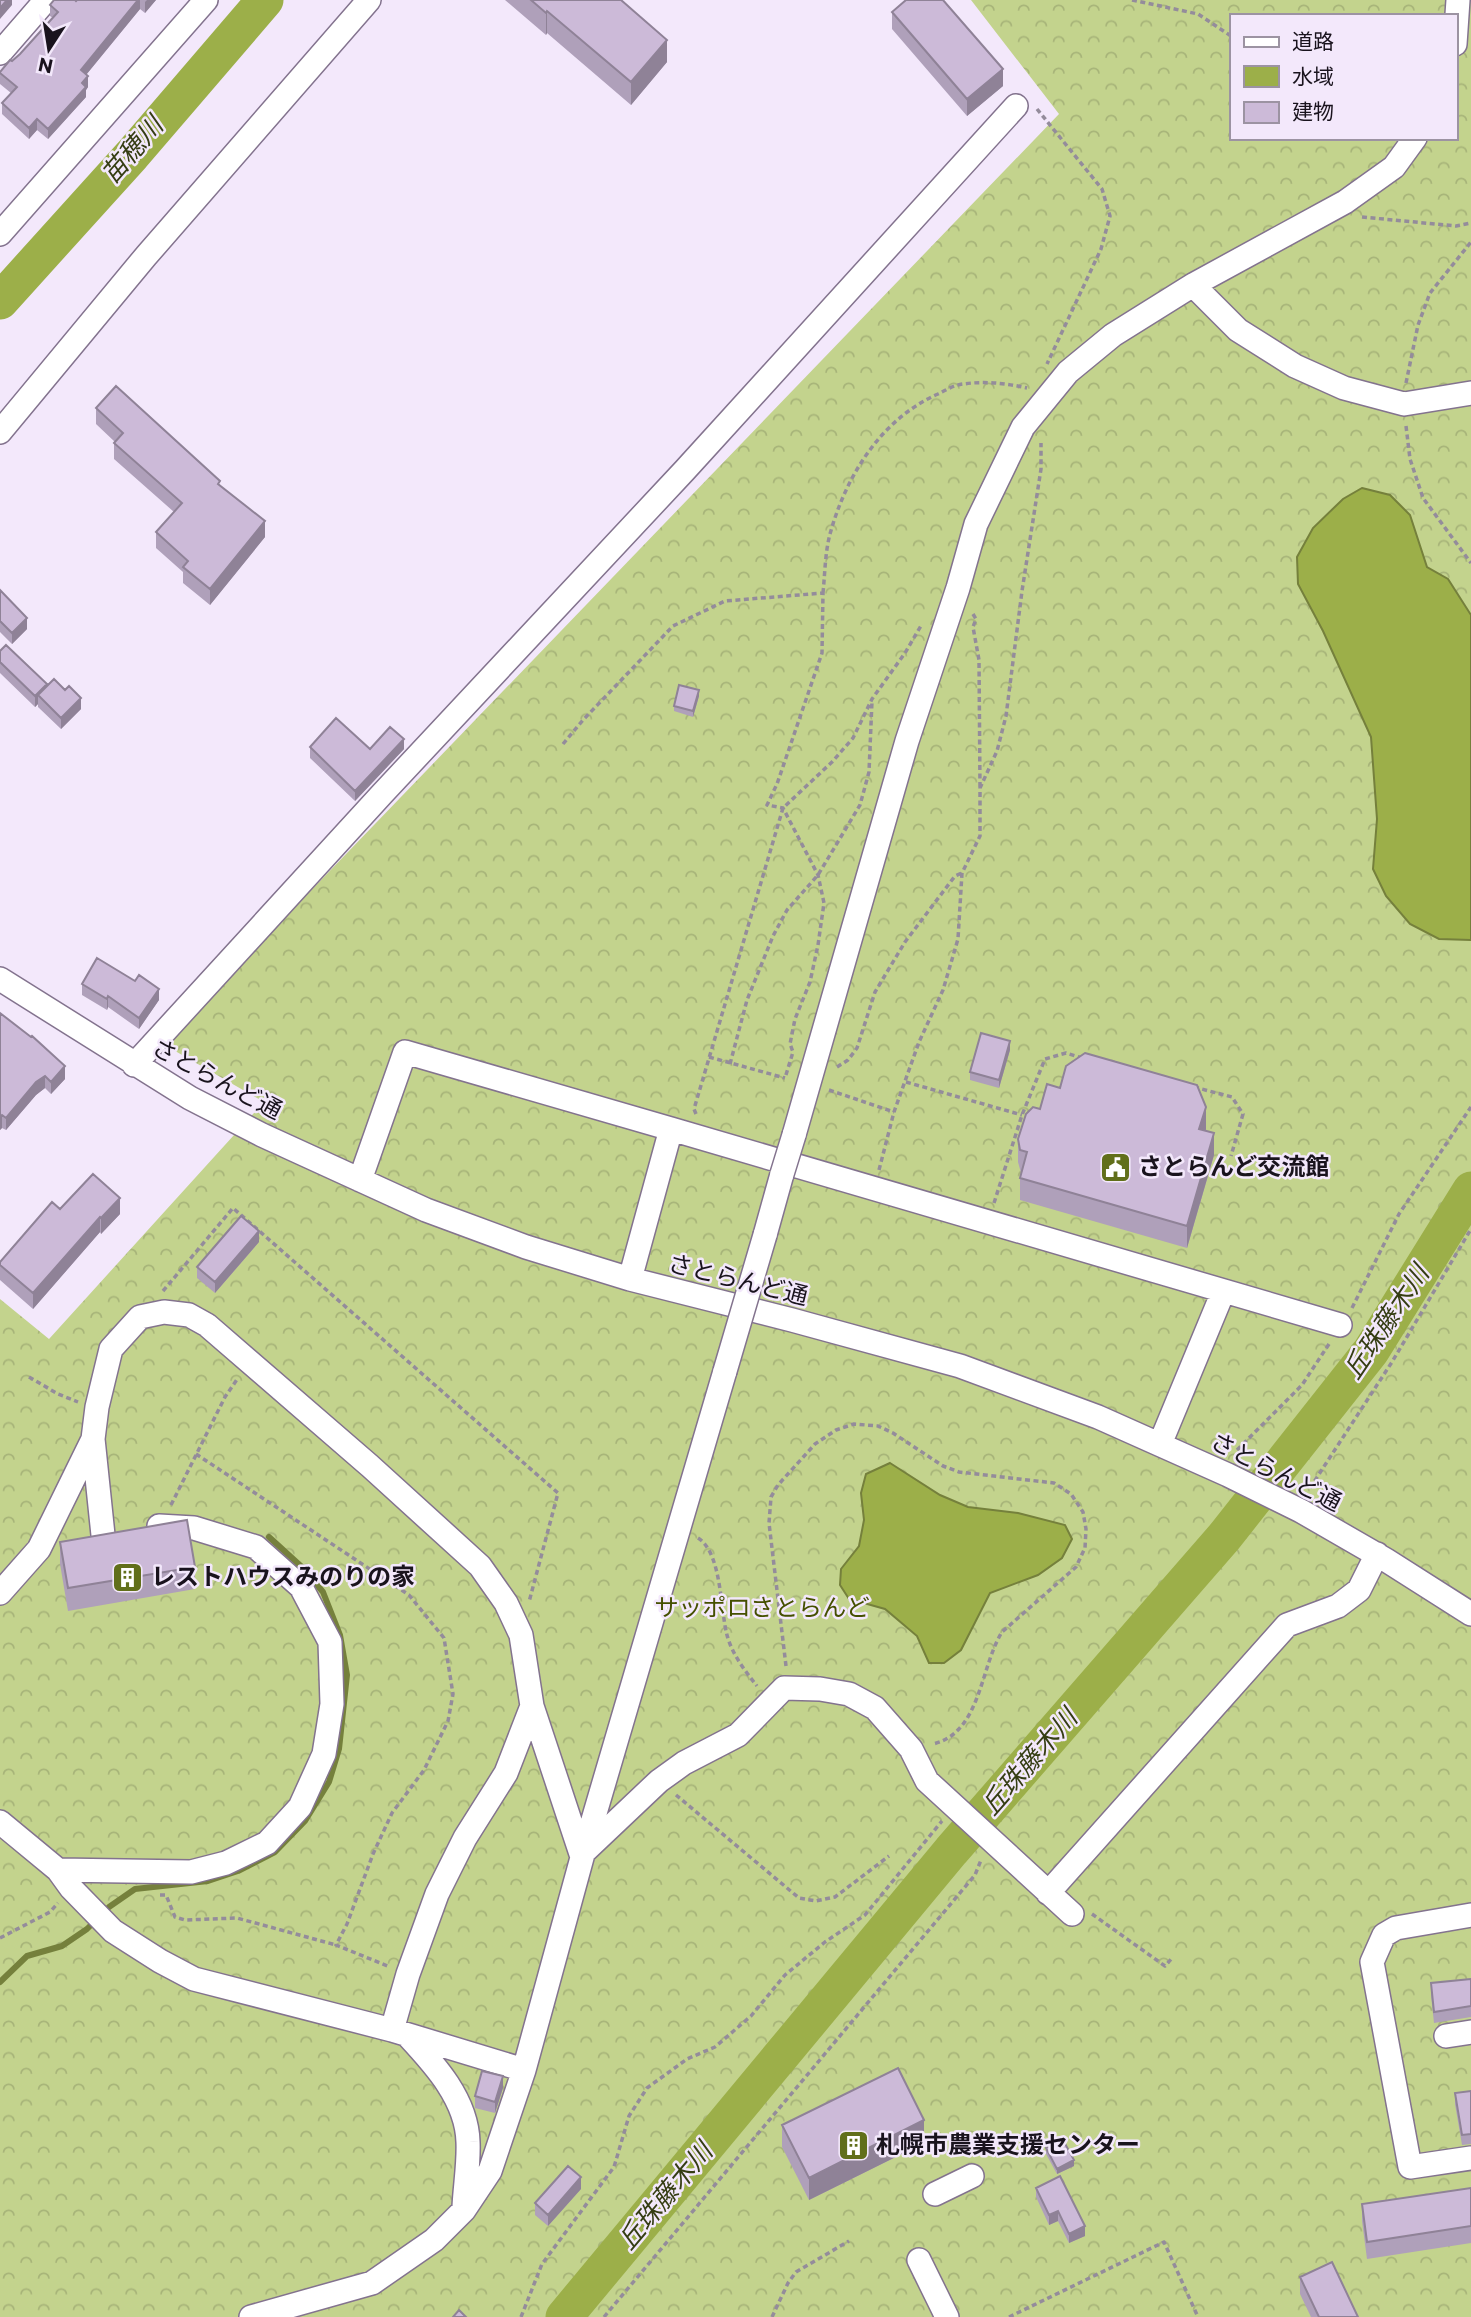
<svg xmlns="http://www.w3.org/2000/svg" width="1471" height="2317" font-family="Commissioner,'Noto Sans JP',sans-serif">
<defs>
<pattern id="forest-crowns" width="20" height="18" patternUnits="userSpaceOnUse" patternTransform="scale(1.75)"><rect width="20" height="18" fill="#c3d38d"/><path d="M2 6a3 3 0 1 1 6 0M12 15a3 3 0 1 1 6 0" fill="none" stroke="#a7b479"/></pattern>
</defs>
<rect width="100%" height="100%" fill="#f3e8fb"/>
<!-- forest -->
<path fill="url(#forest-crowns)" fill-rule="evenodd" d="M971 0H1471V2317H0V1299L49 1339 264 1102 163 1044 1059 114ZM1231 16H1455V138H1231Z"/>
<!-- water -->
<path fill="#9caf49" stroke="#75803c" stroke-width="2" d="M1362 488 1390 495 1410 515 1427 567 1448 579 1471 615V940L1439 939 1410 924 1386 896 1373 869 1377 819 1371 737 1323 631 1298 584 1297 557 1313 528 1343 499Z
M890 1463 940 1495 968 1507 1018 1513 1065 1525 1072 1539 1062 1558 1038 1575 990 1593 961 1650 944 1663H929L917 1636 885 1609 849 1599 840 1585 841 1569 859 1546 864 1520 861 1493 866 1474Z"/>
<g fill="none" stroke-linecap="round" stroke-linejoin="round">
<!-- stream -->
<path stroke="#75803c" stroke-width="6" d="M0 1982 27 1956 62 1946 87 1929 109 1907 135 1889 208 1881 238 1871 275 1852 305 1821 329 1782 339 1749 347 1675 340 1635 323 1592 303 1568 269 1537"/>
<!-- river -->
<path stroke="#9caf49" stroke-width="37" d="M0 301 132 155 265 0
M564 2317 951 1851 1225 1536 1371 1351 1471 1190"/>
<defs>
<path id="minor" d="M1455 44 1458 0
M0 53 46 0
M0 234 206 0
M1193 285 1238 330 1295 366 1344 388 1404 404 1471 393
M0 432 146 256 369 0
M0 979 190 1098 262 1135 426 1210 526 1247 630 1279 792 1320 960 1366 1098 1417 1228 1475 1301 1511 1386 1560 1471 1614
M134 1065 382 794 685 470 1016 106
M794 1135 907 741 958 588 976 524 1023 427 1068 372 1113 335 1193 285 1345 202 1394 167 1415 138
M360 1180 405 1052 671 1129
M765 1235 782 1174
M630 1279 671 1129 1340 1325
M93 1439 103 1535
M1160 1444 1223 1292
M0 1593 39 1549 93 1439 97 1407 111 1349 140 1317 164 1312 189 1315 207 1325 370 1466 480 1566 506 1603 521 1635 532 1706 582 1857
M0 1822 58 1870 71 1888 113 1931 160 1961 194 1979 392 2030 524 2070
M585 1851 659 1781 684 1763 738 1735 784 1688 820 1689 849 1694 875 1708 911 1749 927 1781 1072 1914
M58 1870 191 1872 226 1863 267 1843 300 1807 324 1754 332 1704 330 1642 301 1587 256 1547 194 1528 159 1526
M1048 1893 1287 1625 1338 1606 1359 1590 1377 1554
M1471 1915 1396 1928 1384 1935 1372 1962 1410 2167 1471 2158
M392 2030 408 1974 437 1894 465 1838 506 1773 532 1706
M408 2036C435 2065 467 2100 468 2142 469 2163 465 2186 464 2207
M1446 2036 1471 2032
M935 2194 972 2176
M919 2260 947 2317
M251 2317 372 2283 434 2240 464 2210 490 2171 524 2070 583 1854 725 1371"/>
</defs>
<!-- minor casing -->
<use href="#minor" stroke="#83738e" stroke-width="26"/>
<!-- path -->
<path stroke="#948c9b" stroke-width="3.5" stroke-dasharray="5 3.5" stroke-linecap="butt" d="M1132 0 1198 14 1231 36
M1037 109 1102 189 1110 216 1101 249 1047 364
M1362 217 1456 226 1471 223
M1406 383 1418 325 1430 293 1471 242
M1406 426 1410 459 1423 498 1471 563
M823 593C825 573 825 553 830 534 846 476 881 419 938 394 946 390 954 385 963 384 985 381 1005 383 1027 388
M973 614 976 619 973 627 979 660 980 788
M563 744 583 720 673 626 725 601 823 593 822 653 777 784 767 805 783 808 818 875 824 903 818 945 810 982 795 1019 790 1044 793 1052 785 1078
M709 1057 785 1078
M730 1064 747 1000 773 936 787 910 818 875 860 805 869 772 872 701
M837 1067 848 1060 857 1048 875 992 905 942 955 876 962 873
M906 1082 1022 1115
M1194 1087 1232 1097 1243 1114 1231 1156
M829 1090 894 1112
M696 1114 694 1109 783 808 832 762 853 738 872 699 905 653 922 624
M879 1170 894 1112 919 1042 943 990 958 939 962 873 980 836V788L997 751 1006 716 1022 591 1041 469V443
M994 1203 1022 1115 1045 1059 1066 1053 1082 1058
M163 1291 233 1208 558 1493 529 1602
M1352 1308 1399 1214 1471 1107
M29 1377 58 1394 78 1402
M1237 1450 1302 1385 1329 1344
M196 1454 409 1595 444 1638 453 1694 448 1721 424 1770 392 1813 373 1854 347 1924 336 1945 390 1967
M1310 1488 1392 1362 1471 1229
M171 1505 225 1397 238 1378
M698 1538C722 1553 720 1609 727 1635 732 1654 745 1671 757 1686
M786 1666 769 1523 771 1497 778 1485 815 1444 836 1430 854 1424 878 1426 893 1433 943 1466 959 1472 1054 1483 1071 1494 1083 1512 1086 1529 1085 1548 1076 1567 1002 1632C980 1667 981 1733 933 1744
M676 1795 799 1898 816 1901 835 1897 889 1856
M160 1895H166L175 1917 185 1920 237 1918 336 1945
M1092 1914 1165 1966 1173 1957
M0 1938 50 1912 58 1903
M521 2317 542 2264 614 2167 629 2116 647 2088 687 2059 715 2047 751 2016 785 1975 825 1942 865 1915 942 1821
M604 2317 975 1875 981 1860
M772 2317 788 2283 796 2272 849 2241
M1009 2317 1164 2242 1198 2317"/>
<!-- minor -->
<use href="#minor" stroke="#fff" stroke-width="23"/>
<defs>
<path id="minor-bridge" d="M782 1174 794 1135
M725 1371 765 1235"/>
</defs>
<!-- minor-bridge casing -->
<use href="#minor-bridge" stroke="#83738e" stroke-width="26" stroke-linecap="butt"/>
<!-- minor-bridge -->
<use href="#minor-bridge" stroke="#fff" stroke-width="23"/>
</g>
<!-- wall -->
<path fill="#afa0ba" d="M77 0H156L145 13 140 9 86 75 88 87 86 90V97L48 139 37 130 29 139 2 114V103L11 93 0 84V72L20 54 53 18 50 16V5Z
M505 0H621L667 62 631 105 547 33 546 35Z
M892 12 1003 86 967 116 892 29Z
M96 408 220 485 265 537 210 605 183 583V572L156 548V532L174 512 114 459V443L115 442 96 424Z
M0 590 27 629 12 644 0 632Z
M0 651 47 686 81 709 61 729 38 707V704L35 707 0 673Z
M699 696 693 717 674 711V706Z
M310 747 370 749H404L355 801 310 758Z
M82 984 159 1000 139 1029 108 1007 107 1010 82 995Z
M0 1013 65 1079 51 1094 45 1088 36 1095 6 1130 2 1128 0 1130Z
M1010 1050 999 1088 970 1080V1072Z
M1040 1109 1206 1129 1205 1131 1214 1155 1187 1248 1020 1200V1178L1021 1173 1018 1162V1139Z
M60 1209 120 1214 101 1234 100 1232 33 1309 0 1280V1262Z
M259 1242 215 1293 197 1278V1267Z
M60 1542 195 1567V1589L68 1611 60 1564Z
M1471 1979V2017L1434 2023 1431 1995V1983Z
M503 2088 495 2113 475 2108V2096Z
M1471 2091V2144L1462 2145 1455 2104V2093Z
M782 2125 924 2143 809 2200 782 2147Z
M1046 2148 1074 2166 1057 2174 1046 2154Z
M1036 2188 1085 2236 1069 2243 1058 2221 1049 2225 1036 2197Z
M1471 2188V2243L1367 2259 1362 2221V2204Z
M581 2189 548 2226 535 2215V2203Z
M1300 2277 1358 2317H1311L1300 2294Z"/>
<!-- shaded-wall -->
<path fill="#8f8297" d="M7 0H12V5L0 19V8Z
M138 0H140V9L81 81V70Z
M147 0H156L145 13V2Z
M547 11V33L546 35V13Z
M667 40V62L631 105V82Z
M1003 69V86L967 116V99Z
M88 76V87L86 90V97L48 139V129Z
M37 119V130L29 139V128Z
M265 521V537L210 605V589Z
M27 618V629L12 644V633Z
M47 684V695H38V704L35 707V696Z
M699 690V696L693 717V711Z
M81 698V709L61 729V718Z
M404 739V749L355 801V791Z
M159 989V1000L139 1029V1018Z
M108 996V1007L107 1010V999Z
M1010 1041V1050L999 1088V1080Z
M65 1066V1079L51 1094V1082Z
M45 1076V1088L36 1095 6 1130V1118L36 1082Z
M1206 1107V1129L1199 1151V1129Z
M2 1115V1128L0 1130V1117Z
M1214 1133V1155L1187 1248V1226Z
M120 1198V1214L101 1234V1218Z
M100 1217V1232L33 1309V1293Z
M259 1231V1242L215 1293V1282Z
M503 2076V2088L495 2113V2102Z
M924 2120V2143L809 2200V2178Z
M1074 2160V2166L1057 2174V2169Z
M581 2177V2189L548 2226V2215Z
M1058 2211V2221L1049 2225V2215Z
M1085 2226V2236L1069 2243V2234Z"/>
<!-- building -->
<path fill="#ccbad8" stroke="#8f8297" stroke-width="2" d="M0 0H7L0 8Z
M54 0H75L76 1 77 0H138L81 70 88 76 82 83 86 87 48 129 37 119 29 128 2 103 17 87 0 73V72L10 60 12 61 20 54 58 12 50 5Z
M531 0H621L667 40 631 82 547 11 546 13Z
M906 0H943L1003 69 967 99 892 12Z
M116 386 220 481 218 484 265 521 210 589 183 567 188 561 156 532 182 503 114 443 123 433 96 408Z
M0 590 27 618 12 633 0 621Z
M6 645 47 684 35 696 0 662V651Z
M54 679 65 690 69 686 81 698 61 718 38 695Z
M679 685 699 690 693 711 674 706Z
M336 718 370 749 390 727 404 739 355 791 310 747Z
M97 958 135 981 139 975 159 989 139 1018 108 996 107 999 82 984Z
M0 1013 31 1037 32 1036 65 1066 51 1082 45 1076 36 1082 6 1118 2 1115 0 1117Z
M981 1033 1010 1041 999 1080 970 1072Z
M1085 1053 1197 1085 1206 1107 1199 1129 1214 1133 1187 1226 1020 1178 1027 1152 1020 1150 1018 1139 1026 1114 1033 1107 1040 1109 1047 1084 1060 1088 1066 1066Z
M93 1174 120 1198 101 1218 100 1217 33 1293 0 1265V1262L52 1202 60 1209Z
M241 1216 259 1231 215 1282 197 1267Z
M187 1520 195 1567 68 1588 60 1542Z
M1471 1979V2006L1434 2012 1431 1983Z
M898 2068 924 2120 809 2178 782 2125Z
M482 2071 503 2076 495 2102 475 2096Z
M1471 2091V2134L1462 2135 1455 2093Z
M1063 2140 1074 2160 1057 2169 1046 2148Z
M568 2166 581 2177 548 2215 535 2203Z
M1060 2176 1085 2226 1069 2234 1058 2211 1049 2215 1036 2188Z
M1471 2188V2226L1367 2242 1362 2204Z
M1332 2262 1358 2317H1319L1300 2277Z
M459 2310 466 2317H453Z"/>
<!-- icons -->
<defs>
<symbol id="civic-square" viewBox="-11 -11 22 22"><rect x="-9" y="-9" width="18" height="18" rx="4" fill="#616f1a" stroke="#f3e8fb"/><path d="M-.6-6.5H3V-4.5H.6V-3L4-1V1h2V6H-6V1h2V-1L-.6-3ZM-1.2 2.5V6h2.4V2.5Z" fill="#fff"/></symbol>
<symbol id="building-square" viewBox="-11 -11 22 22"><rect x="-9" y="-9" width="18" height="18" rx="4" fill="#616f1a" stroke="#f3e8fb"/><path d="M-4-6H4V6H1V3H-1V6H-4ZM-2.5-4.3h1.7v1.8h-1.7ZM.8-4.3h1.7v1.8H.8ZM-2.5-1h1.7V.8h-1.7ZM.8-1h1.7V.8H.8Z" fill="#fff"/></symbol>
</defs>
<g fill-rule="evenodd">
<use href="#civic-square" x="1098" y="1150" width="35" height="35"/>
<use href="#building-square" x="110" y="1560" width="35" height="35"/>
<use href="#building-square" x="836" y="2128" width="35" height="35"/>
</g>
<g text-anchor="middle" stroke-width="5" stroke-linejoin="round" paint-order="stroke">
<!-- street labels -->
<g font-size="24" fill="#19131d" stroke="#f3e8fb">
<text transform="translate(217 1079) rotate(28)" y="8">さとらんど通</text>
<text transform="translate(738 1280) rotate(14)" y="8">さとらんど通</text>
<text transform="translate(1276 1472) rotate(27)" y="8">さとらんど通</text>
</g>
<!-- poi labels -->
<g font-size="24" font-weight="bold" fill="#19131d" stroke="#f3e8fb" text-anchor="start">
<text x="1138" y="1175">さとらんど交流館</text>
<text x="151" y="1585">レストハウスみのりの家</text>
<text x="876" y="2153">札幌市農業支援センター</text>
</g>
<!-- park labels -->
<g font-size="24" fill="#455000" stroke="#f3e8fb">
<text x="762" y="1616">サッポロさとらんど</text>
</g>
<!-- water labels -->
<g font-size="26" font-style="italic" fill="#353d13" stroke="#f3e8fb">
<text transform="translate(132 150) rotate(-49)" y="9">苗穂川</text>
<text transform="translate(1386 1322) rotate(-56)" y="9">丘珠藤木川</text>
<text transform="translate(1029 1762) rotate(-49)" y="9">丘珠藤木川</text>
<text transform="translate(665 2196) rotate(-50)" y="9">丘珠藤木川</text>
</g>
</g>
<!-- legend -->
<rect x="1230" y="14" width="228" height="126" fill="#f3e8fb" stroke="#9c93a2" stroke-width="2"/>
<rect x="1244" y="37" width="35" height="10" fill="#ffffff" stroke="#9c93a2" stroke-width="2"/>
<text x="1292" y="49" font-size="21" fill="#19131d">道路</text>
<rect x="1244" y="66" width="35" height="21" fill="#9caf49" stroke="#9c93a2" stroke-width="2"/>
<text x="1292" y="84" font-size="21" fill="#19131d">水域</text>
<rect x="1244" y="102" width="35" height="21" fill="#ccbad8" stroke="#9c93a2" stroke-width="2"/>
<text x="1292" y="119" font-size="21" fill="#19131d">建物</text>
<!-- north arrow -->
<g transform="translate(49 49) rotate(192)" stroke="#f3e8fb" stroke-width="5" paint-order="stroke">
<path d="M0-5L12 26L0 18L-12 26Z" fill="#19131d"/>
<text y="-10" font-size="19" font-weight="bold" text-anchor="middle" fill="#19131d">N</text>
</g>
</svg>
